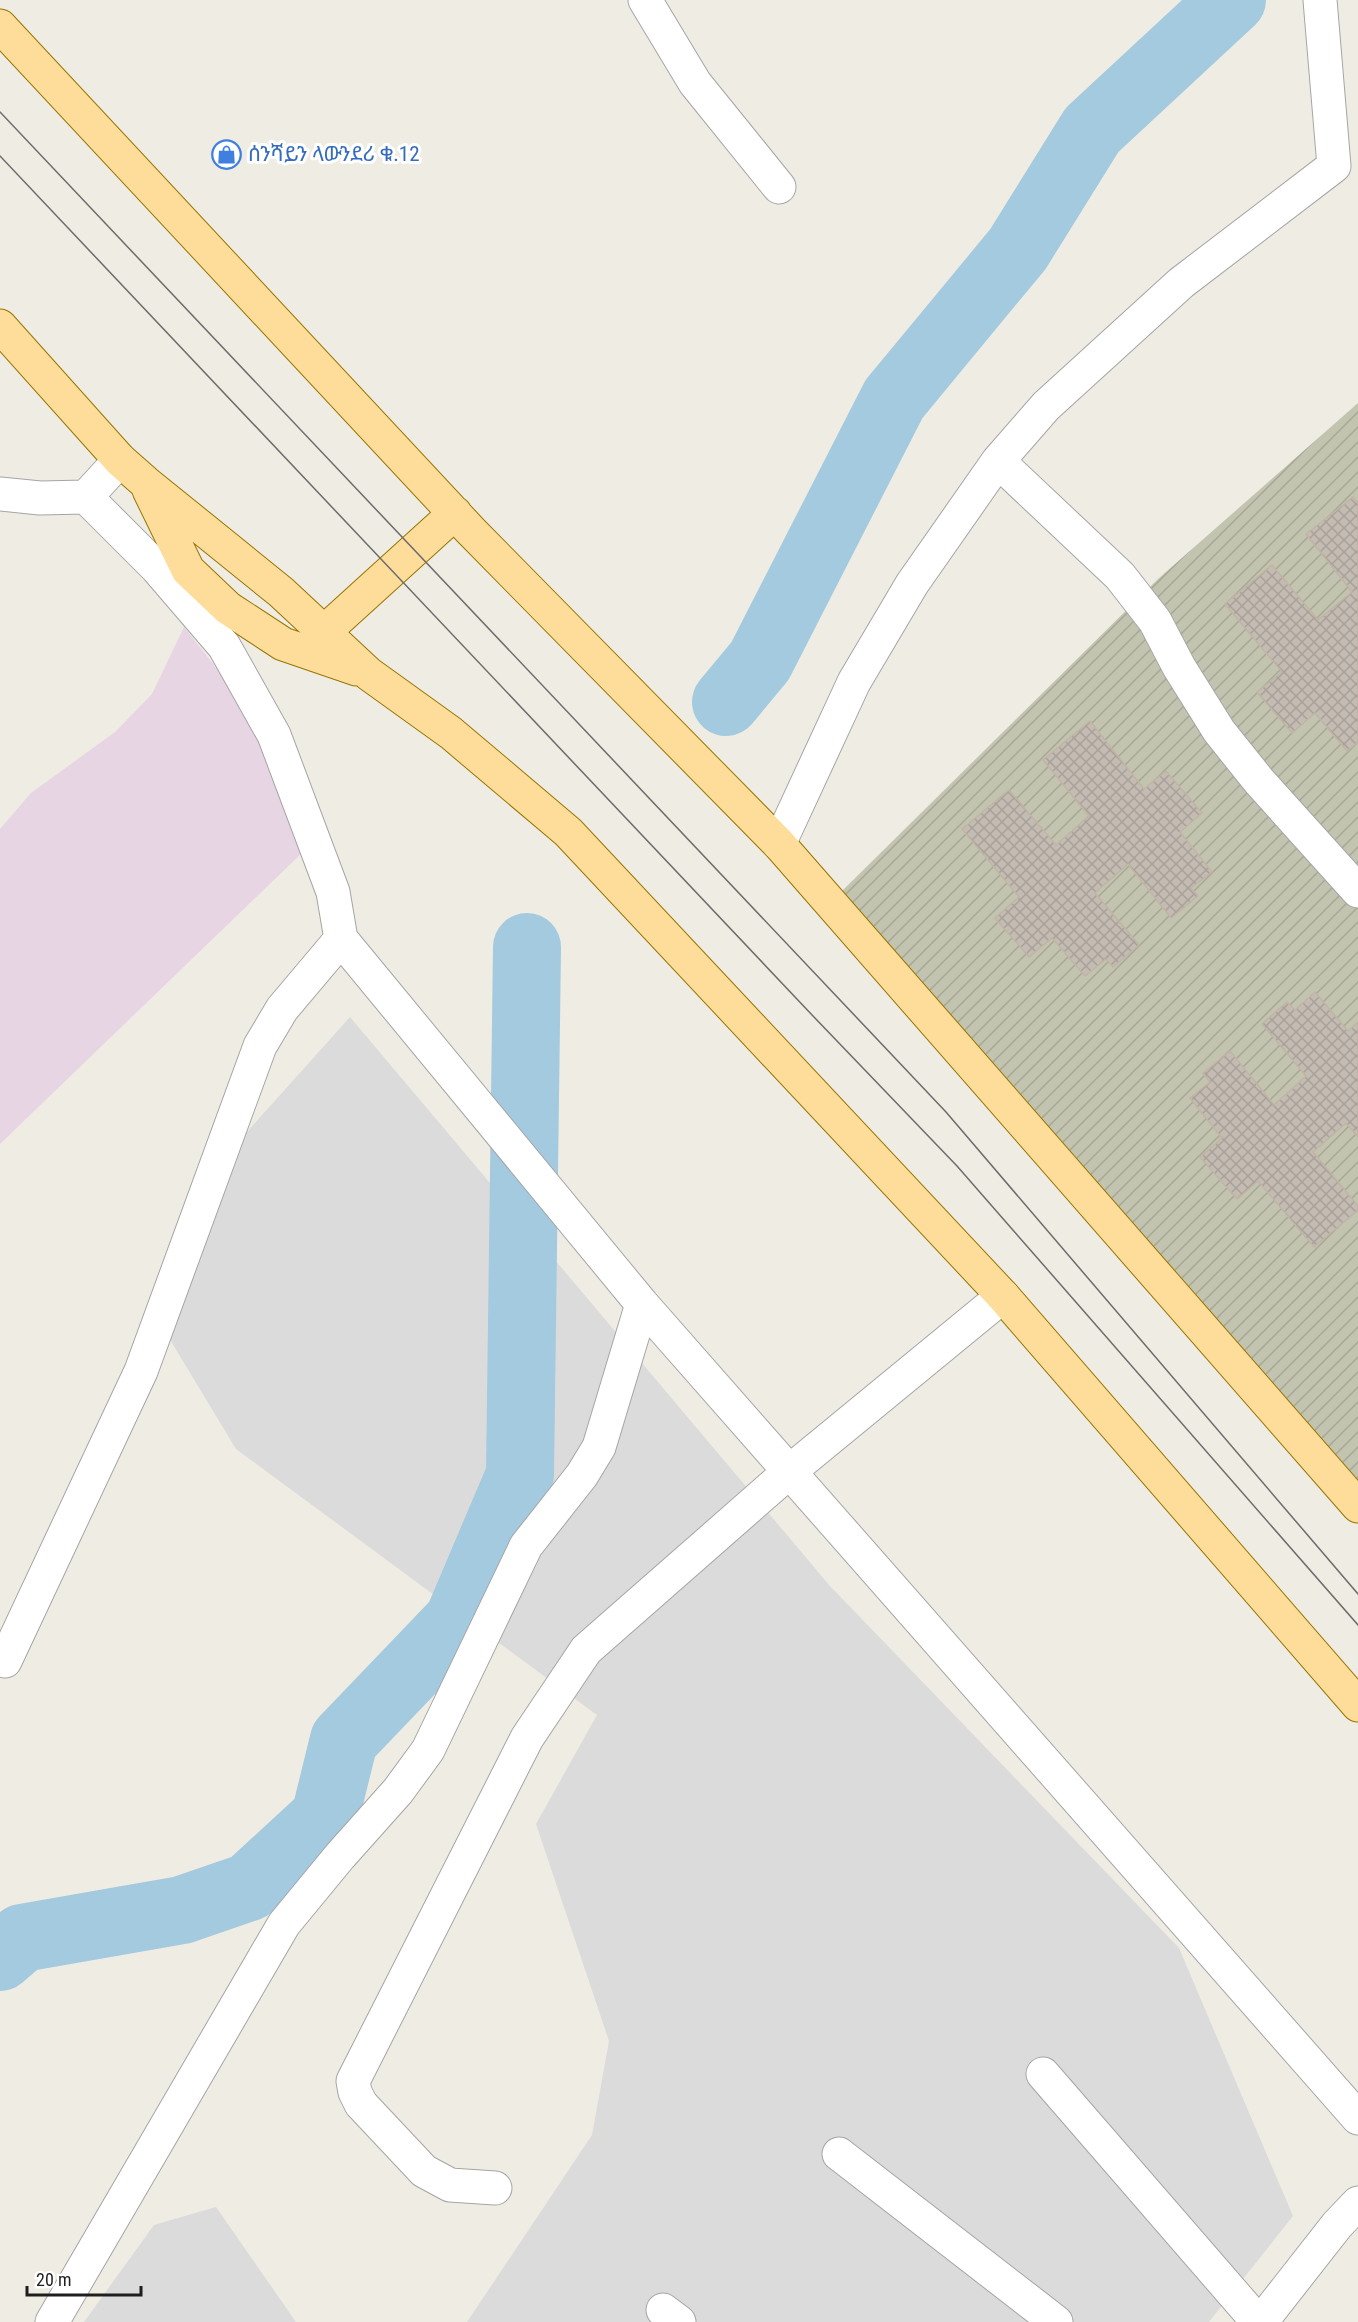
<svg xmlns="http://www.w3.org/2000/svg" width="1358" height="2322" font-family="'Roboto Condensed','Noto Sans Ethiopic',sans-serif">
<defs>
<pattern id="construction-furrows" width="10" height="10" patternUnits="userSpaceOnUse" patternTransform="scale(1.5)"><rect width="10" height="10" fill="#c2c4af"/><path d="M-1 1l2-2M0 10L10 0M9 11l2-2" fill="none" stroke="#a6a896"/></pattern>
<pattern id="building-cross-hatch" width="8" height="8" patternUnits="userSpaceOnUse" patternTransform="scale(1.5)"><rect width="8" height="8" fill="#c4bcb3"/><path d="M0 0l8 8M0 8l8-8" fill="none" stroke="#a8a19a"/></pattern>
</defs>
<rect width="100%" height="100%" fill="#efece3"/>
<!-- residential -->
<path fill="#dcdbdb" d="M350 1017 830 1586 1179 1948 1293 2216 1209 2322H467L592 2135 609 2041 536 1824 597 1715 236 1449 163 1328 219 1163Z
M216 2207 296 2322H84L154 2225Z"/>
<!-- railway -->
<path fill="#e8d5e3" d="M184 627 260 723 258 742 305 850 0 1144V829L31 793 115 732 152 694Z"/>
<!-- construction -->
<path fill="url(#construction-furrows)" d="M1358 403V1491L840 893 1158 579Z"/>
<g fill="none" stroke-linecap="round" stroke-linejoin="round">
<!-- river -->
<path stroke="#a3cade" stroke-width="68" d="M726 702 760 661 894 399 1018 249 1092 130 1232 0
M0 1957 22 1938 182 1910 249 1887 325 1817 344 1740 458 1621 520 1475 527 947"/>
</g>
<!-- building -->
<path fill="url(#building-cross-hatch)" stroke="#c1b4a5" stroke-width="1.5" d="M1353 497 1358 503V742L1347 751 1315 713 1292 733 1257 692 1282 672 1225 604 1272 565 1318 620 1352 592 1306 534Z
M1090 721 1144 789 1166 771 1202 813 1180 832 1212 872 1191 888 1198 896 1171 918 1128 864 1095 893 1139 945 1113 967 1106 959 1085 976 1052 938 1029 957 995 918 1019 897 962 829 1009 790 1056 845 1089 816 1043 760Z
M1315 992 1348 1031 1358 1022V1137L1346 1123 1313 1152 1358 1206V1210L1314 1247 1258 1181 1237 1199 1200 1157 1222 1138 1190 1098 1210 1082 1203 1073 1230 1051 1274 1105 1306 1076 1262 1024 1287 1002 1295 1010Z"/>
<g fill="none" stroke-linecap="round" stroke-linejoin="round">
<defs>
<path id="minor" d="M645 0 695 83 779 187
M120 460 86 497 157 568 224 646 274 735 333 892 341 939 642 1304 1358 2118
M998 461 1120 576 1155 621 1179 667 1219 731 1259 781 1358 891
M0 494 40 498 86 497
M779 844 854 682 912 584 998 461 1046 406 1181 283 1334 166 1320 0
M5 1661 141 1371 260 1046 282 1009 341 939
M1043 2074 1258 2322
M839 2154 1056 2322
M495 2188 450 2185 424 2171 361 2104 355 2092 353 2081 527 1738 586 1650 790 1471 1003 1296
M663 2310 679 2322
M52 2322 284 1924 340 1856 398 1791 428 1750 526 1546 582 1475 599 1447 642 1304
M1261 2322 1337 2225 1358 2203"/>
<path id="major" d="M0 26 471 531 779 844 1358 1506
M0 326 120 460 145 482 281 592 369 674 451 733 568 832 1003 1296 1358 1705
M149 490 188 570 228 608 283 644 356 669
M324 632 455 513"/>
</defs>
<!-- minor casing -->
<use href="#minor" stroke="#a5a5a5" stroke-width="35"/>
<!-- major casing -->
<use href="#major" stroke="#977500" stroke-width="35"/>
<!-- minor -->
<use href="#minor" stroke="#fff" stroke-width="33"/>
<!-- major -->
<use href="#major" stroke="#fedd9a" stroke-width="33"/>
<!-- tram -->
<path stroke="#6c6c6c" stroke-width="1.5" d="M0 112 946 1112 1358 1594
M0 156 813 1016 957 1166 1358 1625"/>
</g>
<!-- icons -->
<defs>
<symbol id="shop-ring" viewBox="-11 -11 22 22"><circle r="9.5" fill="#fff" stroke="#3f7fe0" stroke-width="1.5"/><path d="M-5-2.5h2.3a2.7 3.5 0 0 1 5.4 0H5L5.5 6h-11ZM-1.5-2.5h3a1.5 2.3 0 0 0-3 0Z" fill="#3f7fe0"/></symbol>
</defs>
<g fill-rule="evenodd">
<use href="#shop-ring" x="210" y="138" width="33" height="33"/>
</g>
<g text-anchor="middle" stroke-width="6" stroke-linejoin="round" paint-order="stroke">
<!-- shop labels -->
<g font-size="21" fill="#366cbe" stroke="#fff" text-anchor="start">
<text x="248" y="161">ሰንሻይን ላውንደሪ ቁ.12</text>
</g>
</g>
<!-- scale -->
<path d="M27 2286v9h114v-9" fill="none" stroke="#1e1e1e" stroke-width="3"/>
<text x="36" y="2286" font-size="18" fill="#1e1e1e" stroke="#ffffff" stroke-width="4.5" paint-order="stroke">20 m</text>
</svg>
